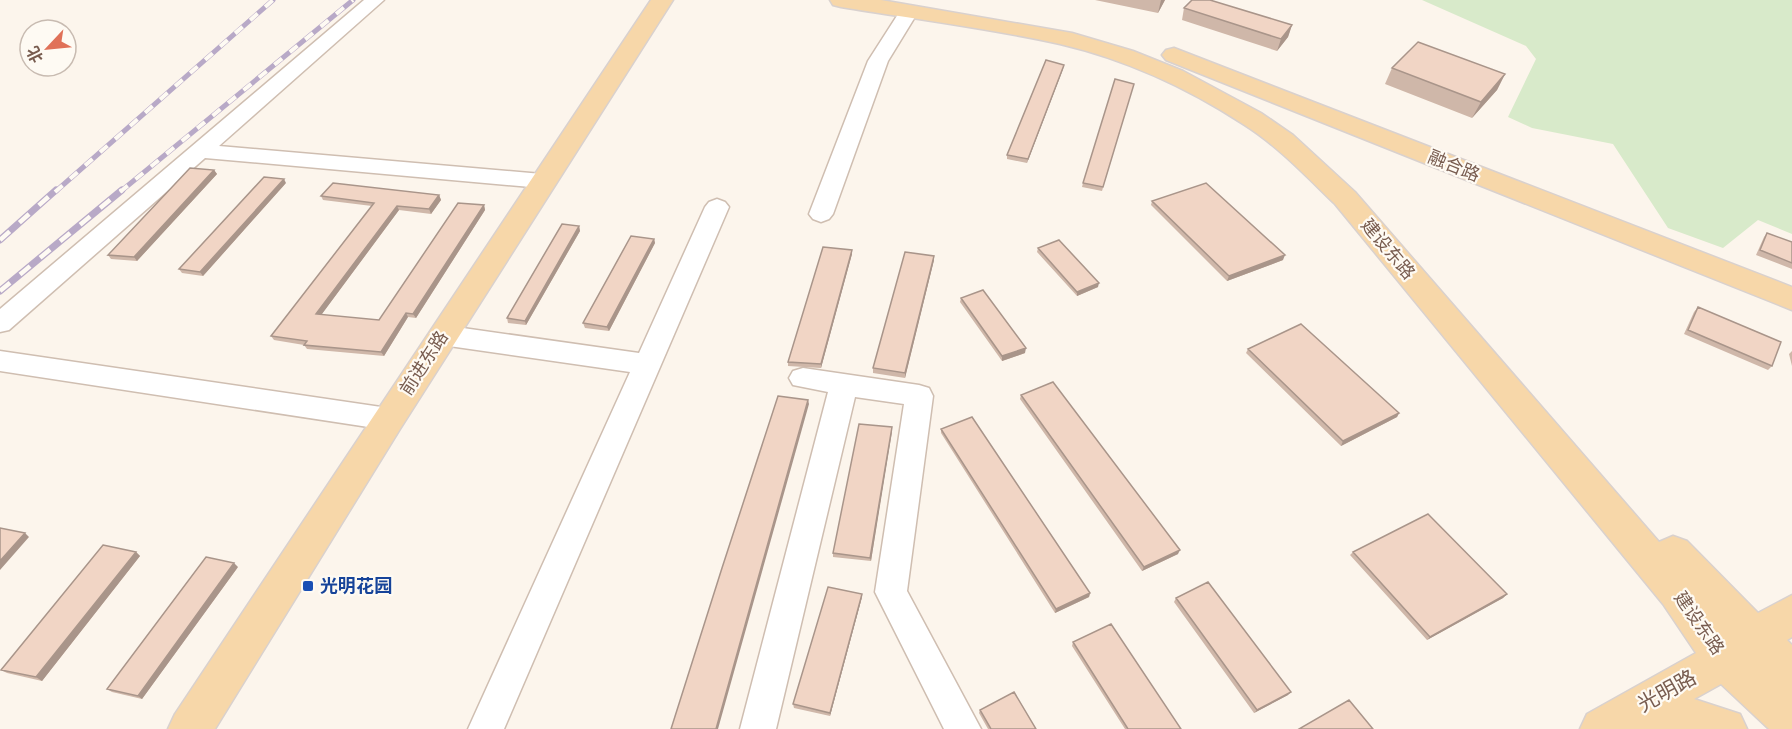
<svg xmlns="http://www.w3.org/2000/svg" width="1792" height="729" font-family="'Golos Text','Noto Sans SC',sans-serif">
<rect width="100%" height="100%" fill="#fcf5ec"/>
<!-- green -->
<path fill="#d8eaca" d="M1422 0H1792V234L1758 220 1723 248 1668 228 1613 144 1532 128 1508 117 1536 59 1526 46Z"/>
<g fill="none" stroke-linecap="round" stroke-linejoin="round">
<defs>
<path id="minor" d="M364 0H384L219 146 542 174 550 176 553 181 550 186 542 188 205 158 9 330 0 332V309Z
M909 6 918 12 888 61 833 214 829 219 821 222 813 219 809 214 868 61 902 8Z
M717 199 725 202 729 207 504 729H468L630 372 442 345 433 342 429 335 433 328 442 325 639 353 705 207 709 202Z
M0 351 388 408 398 411 402 419 398 427 388 430 0 371Z
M803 368 919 385 929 388 933 396 907 591 981 729H944L875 592 904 404 855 397 776 729H740L828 392 793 385 789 378 793 371Z"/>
<path id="major" d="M651 0H673L400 429 215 729H168L175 714Z
M830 0H881L1072 33 1133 51 1183 71 1261 113 1293 135 1355 192 1659 542 1673 536 1687 541 1758 613 1792 595V637L1787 640 1792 645V729H1769L1721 684 1694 699 1740 714 1747 729H1580L1587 714 1696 653 1663 604 1335 204C1306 176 1278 146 1243 124 1188 88 1124 59 1060 44 988 28 914 19 841 7L833 5Z
M1174 48 1792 287V310L1166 60 1162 55 1166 50Z"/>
</defs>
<!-- minor casing -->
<use href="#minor" stroke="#cfbeb1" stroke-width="3"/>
<!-- major casing -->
<use href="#major" stroke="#d9d1ce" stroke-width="3"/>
<!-- minor -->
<use href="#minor" fill="#fff" fill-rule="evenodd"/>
<!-- major -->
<use href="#major" fill="#f7d7a9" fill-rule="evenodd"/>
<defs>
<path id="rail-far1" d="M55 192 273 0
M120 192 353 0"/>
<path id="rail" d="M0 240 56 190
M0 291 122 190"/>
</defs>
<!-- rail-far1 casing -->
<use href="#rail-far1" stroke="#b8a9c7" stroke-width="5"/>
<!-- rail casing -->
<use href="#rail" stroke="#b8a9c7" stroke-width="7"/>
<!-- rail-far1 -->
<use href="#rail-far1" stroke="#fefaf3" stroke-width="4" stroke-dasharray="10" stroke-linecap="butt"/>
<!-- rail -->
<use href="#rail" stroke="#fefaf3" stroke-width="4.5" stroke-dasharray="13" stroke-linecap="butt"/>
</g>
<!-- wall -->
<path fill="#cfb7a9" d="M1095 0H1165L1158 13Z
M1184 8 1292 25 1288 37 1277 51 1182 20Z
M1392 68 1505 74 1497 90 1472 118 1385 84Z
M1063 69 1027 163 1007 159V155Z
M1134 84 1102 191 1082 187 1083 183Z
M214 170 217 174 137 261 111 259 108 255Z
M286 183 203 276 182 273 179 269Z
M439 195 441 200 431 214 399 210 321 315 379 320 484 205 485 210 416 318 408 317 384 356 307 349 304 345 274 340 271 336 372 206 323 200 321 196Z
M1152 201 1283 260 1227 281 1151 205Z
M579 226 580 231 526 325 508 323 507 318Z
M1767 233 1792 242V269L1756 255 1764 237Z
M654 239 655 243 609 331 585 328 583 323Z
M1038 248 1098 287 1077 296 1037 252Z
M852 250V254L821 368 788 366V362Z
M934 256V260L905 378 873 373V368Z
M961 298 1025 353 1002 361 960 302Z
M1698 307 1772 366 1768 370 1684 334 1694 312Z
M1248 349 1399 413 1397 417 1341 446 1246 353Z
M1792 351V366L1789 354Z
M1021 395 1178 554 1142 571 1020 399Z
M892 427 871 561 833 557V553Z
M941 429 1090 593 1089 597 1055 613 941 433Z
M136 552 140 556 42 681 7 673 1 670Z
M1353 552 1507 594 1503 598 1427 640 1350 555Z
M238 567 142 699 112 692 107 689Z
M862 597 830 716 794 708 793 704Z
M1176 598 1288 695 1254 713 1174 602Z
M1073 642 1181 729H1125L1072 646Z
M980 710 1036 729H988L979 713Z"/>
<!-- shaded-wall -->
<path fill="#a9958a" d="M1161 0H1165L1158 13Z
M1292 25 1288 37 1277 51 1281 39Z
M1064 65 1063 69 1027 163 1028 159Z
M1505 74 1497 90 1472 118 1481 102Z
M214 170 217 174 137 261 134 257Z
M284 179 286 183 203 276 200 272Z
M439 195 441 200 431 214 429 209Z
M484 205 485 210 416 318 413 314Z
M397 206 399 210 319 318 316 314Z
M579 226 580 231 526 325 525 321Z
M654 239 655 243 609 331 607 327Z
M852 250V254L821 368V364Z
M1285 255 1283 260 1227 281 1229 276Z
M934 256V260L905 378V373Z
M1099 283 1098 287 1077 296V292Z
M406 313 408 317 384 356 381 352Z
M1026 348 1025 353 1002 361V356Z
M808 400 809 404 718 729H716Z
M1399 413 1397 417 1341 446 1343 441Z
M892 427V432L871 561 870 558Z
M25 533 29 537 0 570V561Z
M1180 550 1178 554 1142 571 1144 567Z
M136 552 140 556 42 681 36 677Z
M234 563 238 567 142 699 138 696Z
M1090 593 1089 597 1055 613 1056 609Z
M862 594V597L830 716V713Z
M1507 594 1503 598 1427 640 1430 637Z
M1291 692 1288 695 1254 713 1257 710Z"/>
<!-- building -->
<path fill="#f1d5c5" stroke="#a9958a" stroke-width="1.5" d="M1192 0H1210L1292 25 1281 39 1184 8Z
M1418 42 1505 74 1481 102 1392 68Z
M1046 60 1064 65 1028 159 1007 155Z
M1115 79 1134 84 1103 187 1083 183Z
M190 168 214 170 134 257 108 255Z
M264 177 284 179 200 272 179 269Z
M333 183 439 195 429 209 397 206 316 314 379 320 458 203 484 205 413 314 406 313 381 352 304 345 307 341 271 336 374 203 321 196Z
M1206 183 1285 255 1229 276 1152 201Z
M562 224 579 226 525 321 507 318Z
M1767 233 1792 242V263L1760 250Z
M631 236 654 239 607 327 583 323Z
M1059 240 1099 283 1077 292 1038 248Z
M823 247 852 250 821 364 788 362Z
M905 252 934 256 905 373 873 368Z
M983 290 1026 348 1002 356 961 298Z
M1698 307 1781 342 1772 366 1688 330Z
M1301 324 1399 413 1343 441 1248 349Z
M1053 382 1180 550 1144 567 1021 395Z
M778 396 808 400 716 729H671L722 568Z
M972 417 1090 593 1056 609 941 429Z
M859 424 892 427 870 558 833 553Z
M1428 514 1507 594 1430 637 1353 552Z
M0 528 25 533 0 561Z
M103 545 136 552 36 677 1 670Z
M206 557 234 563 138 696 107 689Z
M1208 582 1291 692 1257 710 1176 598Z
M828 587 862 594 830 713 793 704Z
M1111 624 1181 729H1128L1073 642Z
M1014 692 1036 729H991L980 710Z
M1349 700 1373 729H1299Z"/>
<!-- markers -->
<rect fill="#1a4fb4" stroke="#fefaf3" stroke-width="2" x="302" y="580" width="12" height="12" rx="3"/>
<g text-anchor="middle" stroke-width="4.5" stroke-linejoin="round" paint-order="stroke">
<!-- street labels -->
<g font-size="18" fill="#785c4f" stroke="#fefaf3">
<text transform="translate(1454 166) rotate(22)" y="6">融合路</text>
<text transform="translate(1388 249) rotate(50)" y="6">建设东路</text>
<text transform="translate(424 363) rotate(-57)" y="6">前进东路</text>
<text transform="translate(1699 623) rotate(55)" y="6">建设东路</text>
</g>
<!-- transit labels -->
<g font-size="18" font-weight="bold" fill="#164399" stroke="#fefaf3" text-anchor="start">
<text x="320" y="592">光明花园</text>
</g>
<!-- near-street labels -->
<g font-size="21" fill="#785c4f" stroke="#fefaf3">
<text transform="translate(1667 691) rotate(-29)" y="7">光明路</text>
</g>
</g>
<!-- north arrow -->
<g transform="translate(48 48) rotate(244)"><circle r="28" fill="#fefaf3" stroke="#c8bbb1" stroke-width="1.5"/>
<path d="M0-4.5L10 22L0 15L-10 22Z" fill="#e07158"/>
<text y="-9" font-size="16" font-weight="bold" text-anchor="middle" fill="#785c4f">北</text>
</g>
</svg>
